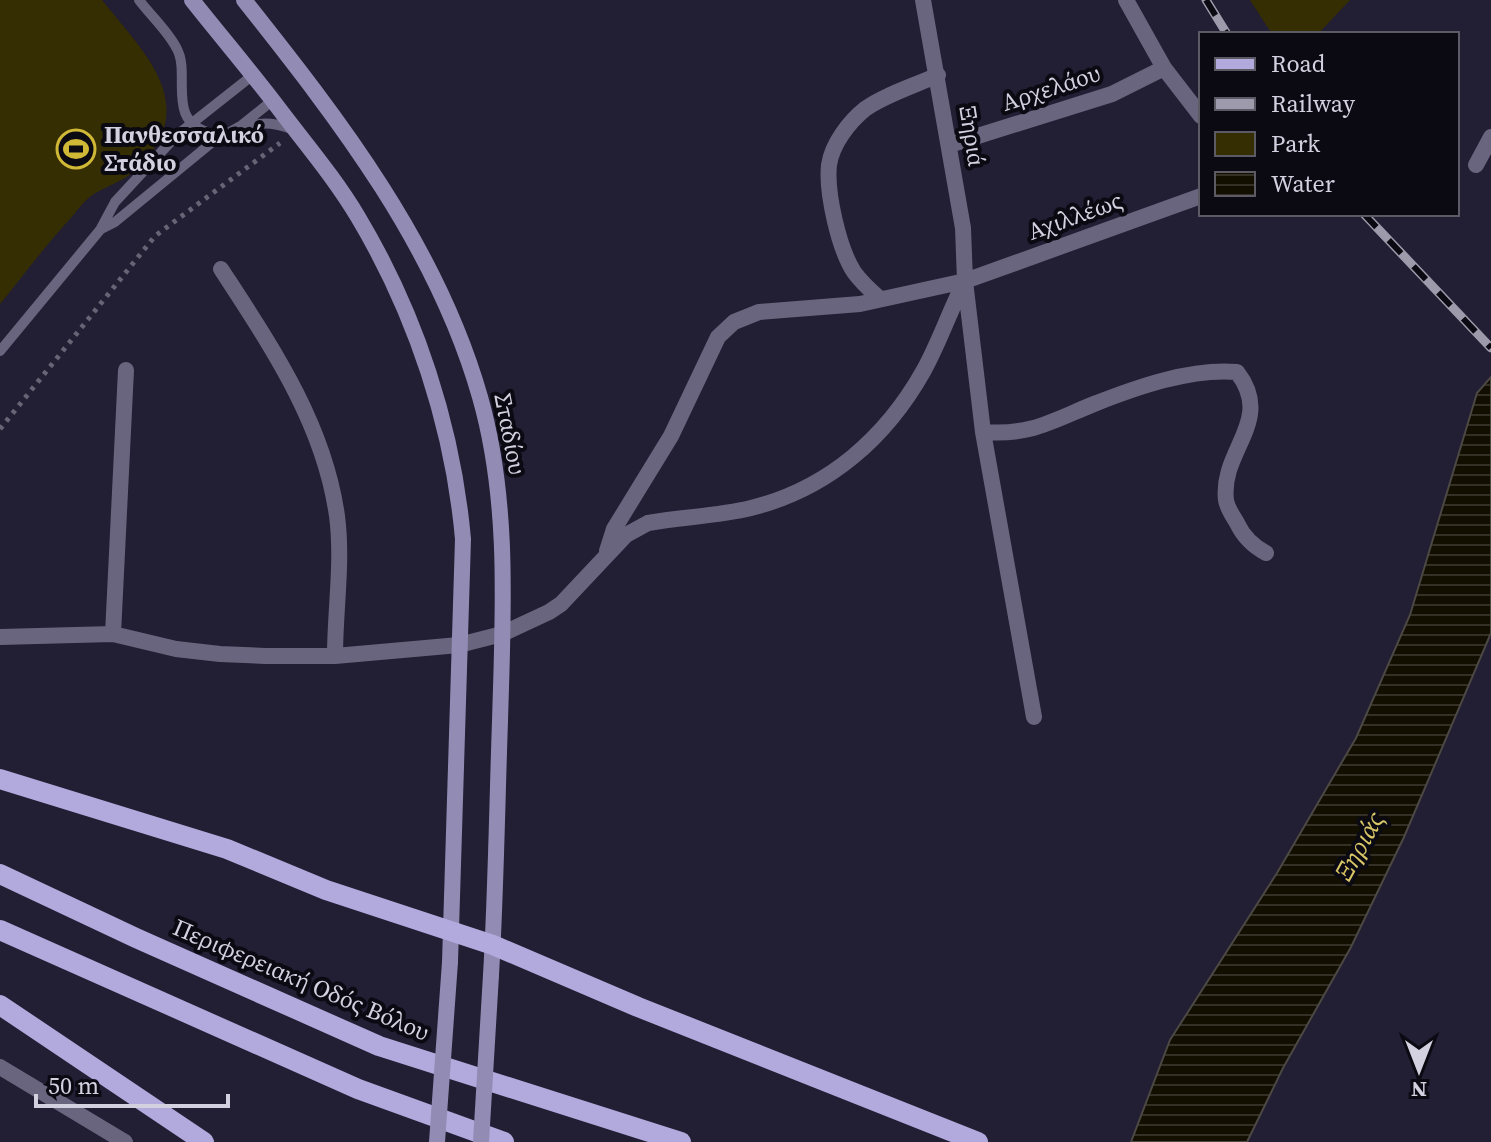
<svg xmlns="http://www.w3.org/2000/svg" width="1491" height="1142" font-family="'Source Serif 4',serif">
<defs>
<pattern id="water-rules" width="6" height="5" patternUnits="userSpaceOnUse" patternTransform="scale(2)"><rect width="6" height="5" fill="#120e00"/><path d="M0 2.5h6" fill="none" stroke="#343025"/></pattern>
</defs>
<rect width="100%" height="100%" fill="#221e33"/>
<!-- green -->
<path fill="#362e03" d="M0 0H102C145 54 205 108 133 172 120 183 104 187 91 196 83 202 76 212 70 219 45 246 23 276 0 304Z
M1250 0H1350L1318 34H1272Z"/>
<!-- water -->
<path fill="url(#water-rules)" stroke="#4c4843" stroke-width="2" d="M1491 377V633L1404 837 1351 947 1283 1068 1247 1142H1131L1170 1040 1277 873 1356 738 1410 615 1477 393Z"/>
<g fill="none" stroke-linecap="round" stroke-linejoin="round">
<!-- path -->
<path stroke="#676476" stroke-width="5" stroke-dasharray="4 6" stroke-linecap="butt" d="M0 429 155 236 280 143"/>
<!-- service -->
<path stroke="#69657e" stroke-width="10" d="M139 0C151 16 168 31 177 49 191 75 165 122 211 133 229 138 242 128 259 124 271 122 283 126 295 130
M101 229 115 222 215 140 242 125 273 100
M0 351 100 230 115 202 177 135 253 75"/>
<!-- minor -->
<path stroke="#69657e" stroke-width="16" d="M923 0 963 228 965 281 983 432 1034 717
M1126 0 1164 68 1201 116
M949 145 1112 94 1164 68
M1476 165 1491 137
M221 269C271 346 324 423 337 516 343 562 335 610 335 656
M880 299C871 291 861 282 854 272 839 249 826 193 829 165 832 144 849 122 865 109 884 95 916 85 938 75
M983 432C1030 436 1052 421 1094 404 1137 387 1191 368 1237 372 1275 421 1220 450 1226 500 1227 508 1233 516 1237 523 1243 536 1253 546 1266 553
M607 551 614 529 671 436 718 337 734 322 759 312 860 304 965 281 1201 196
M113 634 126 370
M0 637 113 634 176 649 220 654 265 656H335L459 645 502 634 549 612 561 604 626 535 648 523C682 517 718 516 751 508 828 489 886 438 924 370 940 341 950 310 965 281
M0 1067 125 1142"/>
<!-- secondary -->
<path stroke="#928bb4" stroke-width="16" d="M192 0C222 38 254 75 283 114 309 148 336 180 358 217 416 314 453 427 463 539L450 962
M244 0C340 121 437 246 480 397 510 502 503 614 500 721 497 806 496 890 491 975"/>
<!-- primary -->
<path stroke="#b2a9dd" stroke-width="20" d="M0 779 227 849 326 890 493 945 638 1007 978 1142
M0 874 136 938 379 1046 681 1142
M0 930 358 1089 504 1142
M0 1005 204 1142"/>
<defs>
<path id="rail" d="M1206 0 1227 34
M1364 214 1491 348"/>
</defs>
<!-- rail casing -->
<use href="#rail" stroke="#9d9bab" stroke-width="9"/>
<!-- rail -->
<use href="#rail" stroke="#0b0a13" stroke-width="6" stroke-dasharray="18" stroke-linecap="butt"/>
<!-- secondary-bridge -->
<path stroke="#928bb4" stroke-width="16" d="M437 1142 450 962
M481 1142 491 975"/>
</g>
<!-- icons -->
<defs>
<symbol id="stadium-ring" viewBox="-11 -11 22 22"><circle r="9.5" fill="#0b0a13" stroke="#d0b837" stroke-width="1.5"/><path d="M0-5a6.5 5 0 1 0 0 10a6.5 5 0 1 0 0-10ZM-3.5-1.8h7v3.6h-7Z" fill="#d0b837"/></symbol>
</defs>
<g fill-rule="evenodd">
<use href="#stadium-ring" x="54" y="127" width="44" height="44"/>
</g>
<g text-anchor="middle" stroke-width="8" stroke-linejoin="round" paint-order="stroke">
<!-- street labels -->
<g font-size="24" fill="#d3d1df" stroke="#0b0a13">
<text transform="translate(1051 88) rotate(-18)" y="8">Αρχελάου</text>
<text transform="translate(972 136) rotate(81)" y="8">Ξηριά</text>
<text transform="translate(1075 216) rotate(-20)" y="8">Αχιλλέως</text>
<text transform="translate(510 434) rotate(79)" y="8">Σταδίου</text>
<text transform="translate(301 980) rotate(23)" y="8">Περιφερειακή Οδός Βόλου</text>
</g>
<!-- poi labels -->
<g font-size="24" font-weight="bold" fill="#d3d1df" stroke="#0b0a13" text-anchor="start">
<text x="104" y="143">Πανθεσσαλικό<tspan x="104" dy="28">Στάδιο</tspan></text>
</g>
<!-- water labels -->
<g font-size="26" font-style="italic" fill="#d8c667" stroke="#0b0a13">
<text transform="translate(1359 846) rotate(-61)" y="9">Ξηριάς</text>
</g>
</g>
<!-- legend -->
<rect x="1199" y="32" width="260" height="184" fill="#0b0a13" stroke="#5b5a65" stroke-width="2"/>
<rect x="1215" y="58" width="40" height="12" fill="#b2a9dd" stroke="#5b5a65" stroke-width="2"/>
<text x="1271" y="72" font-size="24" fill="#d3d1df">Road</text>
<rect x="1215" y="98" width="40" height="12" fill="#9d9bab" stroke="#5b5a65" stroke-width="2"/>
<text x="1271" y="112" font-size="24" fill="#d3d1df">Railway</text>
<rect x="1215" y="132" width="40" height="24" fill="#362e03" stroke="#5b5a65" stroke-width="2"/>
<text x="1271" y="152" font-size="24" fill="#d3d1df">Park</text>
<rect x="1215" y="172" width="40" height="24" fill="url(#water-rules)" stroke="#5b5a65" stroke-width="2"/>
<text x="1271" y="192" font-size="24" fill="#d3d1df">Water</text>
<!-- north arrow -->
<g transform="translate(1419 1070) rotate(180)" stroke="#0b0a13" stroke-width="6" paint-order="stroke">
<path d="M0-6L14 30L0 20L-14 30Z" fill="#d3d1df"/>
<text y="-12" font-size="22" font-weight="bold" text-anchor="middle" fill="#d3d1df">N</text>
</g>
<!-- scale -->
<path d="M36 1094v12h192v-12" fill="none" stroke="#d3d1df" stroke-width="4"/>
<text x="48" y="1094" font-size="24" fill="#d3d1df" stroke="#0b0a13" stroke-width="6" paint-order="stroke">50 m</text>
</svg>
